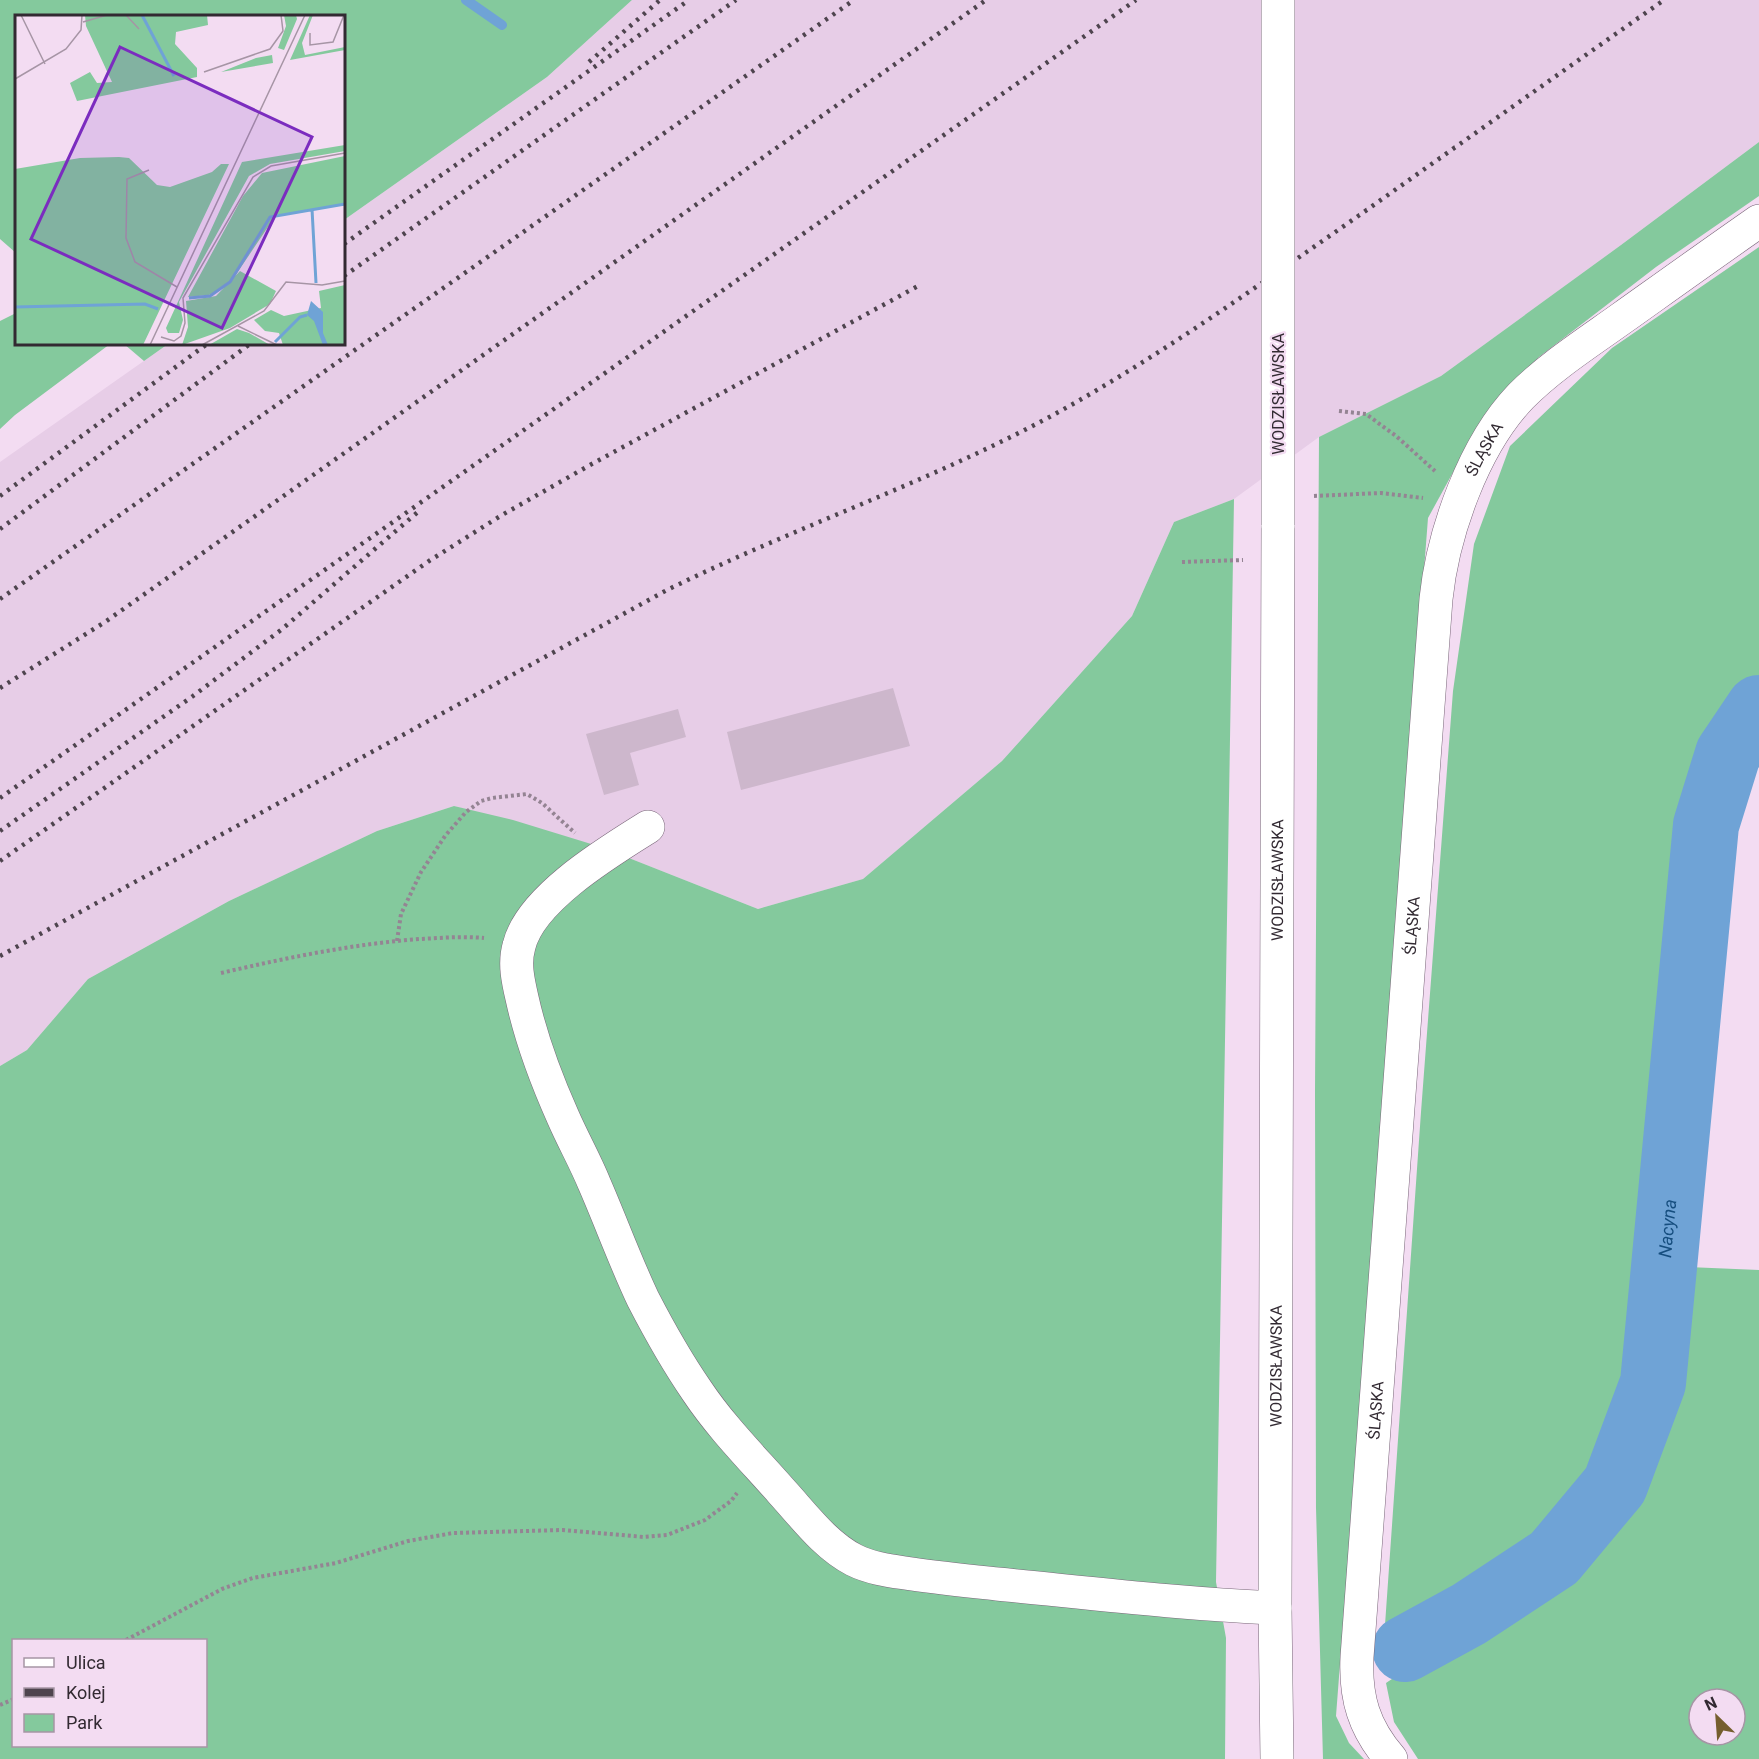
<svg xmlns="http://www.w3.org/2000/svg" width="1759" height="1759" font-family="Roboto,sans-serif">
<rect width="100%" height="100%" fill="#f3dcf2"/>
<!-- built -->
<path fill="#e7cde7" d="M632 0H1759V142L1621 245 1441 376 1319 437 1234 499 1174 522 1132 616 1002 761 863 879 758 909 601 847 454 806 377 831 229 901 88 979 27 1050 0 1066V462L168 344H344V220L547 77Z"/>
<!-- green -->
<path fill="#84c99d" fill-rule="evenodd" d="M0 0H632L547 77 344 220V16H16V253L0 239Z
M1759 142V196L1656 267 1539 357 1501 395 1468 445 1428 518 1336 1716 1349 1743 1364 1759H1323L1316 1508 1315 1092 1319 437 1441 376 1621 245Z
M1759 247V722L1732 780 1709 947 1686 1177 1672 1344 1655 1413 1543 1555 1537 1549 1471 1596 1388 1643 1385 1625 1421 1112 1453 691 1474 544 1510 446 1612 348Z
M16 313V344H110L15 415 0 429V321Z
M124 344H168L144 361Z
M1234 499 1216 1582 1226 1638 1225 1759H0V1066L27 1050 88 979 229 901 377 831 454 806 513 820 601 847 758 909 863 879 1002 761 1132 616 1174 522ZM14 1640H206V1746H14Z
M1688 1267 1759 1270V1759H1418L1394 1722 1386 1683 1599 1539 1639 1481 1670 1398 1686 1333ZM1699 1699H1735V1735H1699Z"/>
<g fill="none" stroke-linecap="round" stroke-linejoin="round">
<!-- stream -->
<path stroke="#6fa3d6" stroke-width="10" d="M466 0 502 25"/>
<!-- river -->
<path stroke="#6fa3d6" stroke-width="66" id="s1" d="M1405 1649 1469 1614 1554 1558 1615 1485 1653 1383 1706 825 1728 754 1759 708"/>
</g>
<!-- building -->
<path fill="#cdb7cc" d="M893 688 910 746 741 790 727 732Z
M678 709 686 737 630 753 639 785 604 795 586 734Z"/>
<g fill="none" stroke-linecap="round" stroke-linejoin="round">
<defs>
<g id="minor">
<path d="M648 827C608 852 530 899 519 946 514 963 518 981 522 998 531 1039 546 1079 563 1117 573 1140 585 1161 594 1183 611 1222 625 1261 643 1299 659 1330 677 1362 697 1391 721 1427 753 1459 782 1492 804 1516 825 1545 854 1560 872 1569 893 1571 912 1574 940 1578 969 1581 997 1584 1090 1593 1182 1604 1275 1608"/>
<path id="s2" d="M1391 1759C1364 1728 1355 1698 1357 1657L1436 599C1443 532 1474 445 1521 396 1551 366 1587 343 1622 318 1667 286 1713 253 1759 221"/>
</g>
<g id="major">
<path id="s3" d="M1277 1759 1275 1608 1278 525"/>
</g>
</defs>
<!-- minor casing -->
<use href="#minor" stroke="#796679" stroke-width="34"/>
<!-- major casing -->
<use href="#major" stroke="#796679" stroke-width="34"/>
<!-- path -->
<path stroke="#948493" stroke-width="4" stroke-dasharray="3 3" stroke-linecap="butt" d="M1339 411 1366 414 1396 436 1435 471
M1314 496 1381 493 1423 498
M1182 562 1243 560
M397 941 401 914 421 872 445 836 466 812 481 801 492 798 527 794 542 803 575 833
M221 973C286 958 352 944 420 939 441 938 462 936 484 938
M126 1640 222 1589 253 1578 336 1563 408 1541 453 1533 563 1530 644 1537 667 1535 705 1520 731 1501 737 1493
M0 1705 14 1699"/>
<!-- minor -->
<use href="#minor" stroke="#fff" stroke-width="33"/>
<!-- major -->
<use href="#major" stroke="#fff" stroke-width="33"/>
<!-- rail -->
<path stroke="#4e444e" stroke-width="4.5" stroke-dasharray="3 6" stroke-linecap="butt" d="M589 62 660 0
M344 244 689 0
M344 276 736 0
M0 496 207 344
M0 529 250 344
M0 599 854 0
M0 688 105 622 986 0
M0 798 1136 0
M0 831 193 696 281 630 419 511
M0 861 429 561 502 515 590 465 918 286
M0 956 667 590C795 527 930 482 1055 414 1160 356 1256 287 1354 219 1457 146 1560 73 1664 0"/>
<defs>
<path id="major-bridge" d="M1278 0V525"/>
</defs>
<!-- major-bridge casing -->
<use href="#major-bridge" stroke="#796679" stroke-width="34" stroke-linecap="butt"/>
<!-- major-bridge -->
<use href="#major-bridge" stroke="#fff" stroke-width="33"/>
</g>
<g text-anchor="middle" stroke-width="4.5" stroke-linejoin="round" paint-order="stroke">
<!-- street labels -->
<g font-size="16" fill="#322a32" stroke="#f3dcf2">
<text transform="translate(1278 394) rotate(-90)" y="6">WODZISŁAWSKA</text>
<text dy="6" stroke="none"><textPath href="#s2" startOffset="1330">ŚLĄSKA</textPath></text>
<text dy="6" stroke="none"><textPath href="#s3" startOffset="879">WODZISŁAWSKA</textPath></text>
<text dy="6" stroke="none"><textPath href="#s2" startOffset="844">ŚLĄSKA</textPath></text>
<text dy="6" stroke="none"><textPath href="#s3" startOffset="393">WODZISŁAWSKA</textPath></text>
<text dy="6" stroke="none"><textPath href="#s2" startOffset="358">ŚLĄSKA</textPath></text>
</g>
<!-- water labels -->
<g font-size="18" font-style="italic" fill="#164e7f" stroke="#f3dcf2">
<text dy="6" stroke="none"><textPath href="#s1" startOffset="534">Nacyna</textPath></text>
</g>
</g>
<!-- overview -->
<g transform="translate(15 15)">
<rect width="330" height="330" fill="#f3dcf2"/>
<path d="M70 0H192L193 10 161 17 160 29 182 53V62L62 86 55 68 75 57 82 68 97 67 71 11ZM269 0H281L282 4 269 35 263 33 271 11ZM295 0H298L287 28 290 40 330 32V35L275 45ZM257 40 258 48 206 57 241 43ZM330 130V136L255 149 234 161 164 287 168 305 164 318H153L151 313 227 147ZM330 141V190L261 200 214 270 194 280 173 282 228 181 247 158ZM104 142 114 143 142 170 155 172 197 157 206 149H214L128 330H0V154L65 143ZM225 256 261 276 255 289 215 313 167 330 173 312 171 286 201 281ZM330 270V330H268L264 318 250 316 239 305 256 295 269 301 306 293 304 276ZM222 314 234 318 255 330H194Z" fill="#84c99d"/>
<path d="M296 286 308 297V318L313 330H308L299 306 292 300Z" fill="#6fa3d6"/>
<path fill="none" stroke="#6fa3d6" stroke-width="3" d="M127 0 159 61M297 194 301 268M174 283 195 281 215 267 255 202 330 189M0 292 130 289 143 294M260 327 285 302 292 300"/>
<path fill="none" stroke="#a695a5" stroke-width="1.5" d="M6 0 30 49M111 0 124 14M68 7 92 0M295 18V30L318 27 329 0M189 57 255 34 268 16 266 0M0 64 51 34 66 15 67 0M134 155 112 164 111 223 120 247 162 272M223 311 262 330M146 322 159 326 166 321 170 308 168 283 238 162 256 151 330 138M135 330 290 0M187 330 249 296 271 267 307 270 330 266"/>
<path fill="#7b2cbf" fill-opacity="0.15" stroke="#7b2cbf" stroke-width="3" d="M105 32 297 122 207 313 16 224Z"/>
<rect width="330" height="330" fill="none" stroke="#322a32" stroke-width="3"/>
</g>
<!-- legend -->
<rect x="12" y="1639" width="195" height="108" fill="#f3dcf2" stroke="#a695a5" stroke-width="1.5"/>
<rect x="24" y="1658" width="30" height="9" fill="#ffffff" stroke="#a695a5" stroke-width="1.5"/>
<text x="66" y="1669" font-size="18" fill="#322a32">Ulica</text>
<rect x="24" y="1688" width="30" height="9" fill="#4e444e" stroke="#a695a5" stroke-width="1.5"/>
<text x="66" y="1699" font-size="18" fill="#322a32">Kolej</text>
<rect x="24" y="1714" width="30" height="18" fill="#84c99d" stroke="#a695a5" stroke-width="1.5"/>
<text x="66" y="1729" font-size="18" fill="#322a32">Park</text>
<!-- north arrow -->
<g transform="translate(1717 1717) rotate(335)"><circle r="28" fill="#f3dcf2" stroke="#a695a5" stroke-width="1.5"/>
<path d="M0-4.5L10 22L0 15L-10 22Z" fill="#755e2e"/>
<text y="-9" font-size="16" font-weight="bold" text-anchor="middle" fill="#322a32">N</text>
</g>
</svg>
